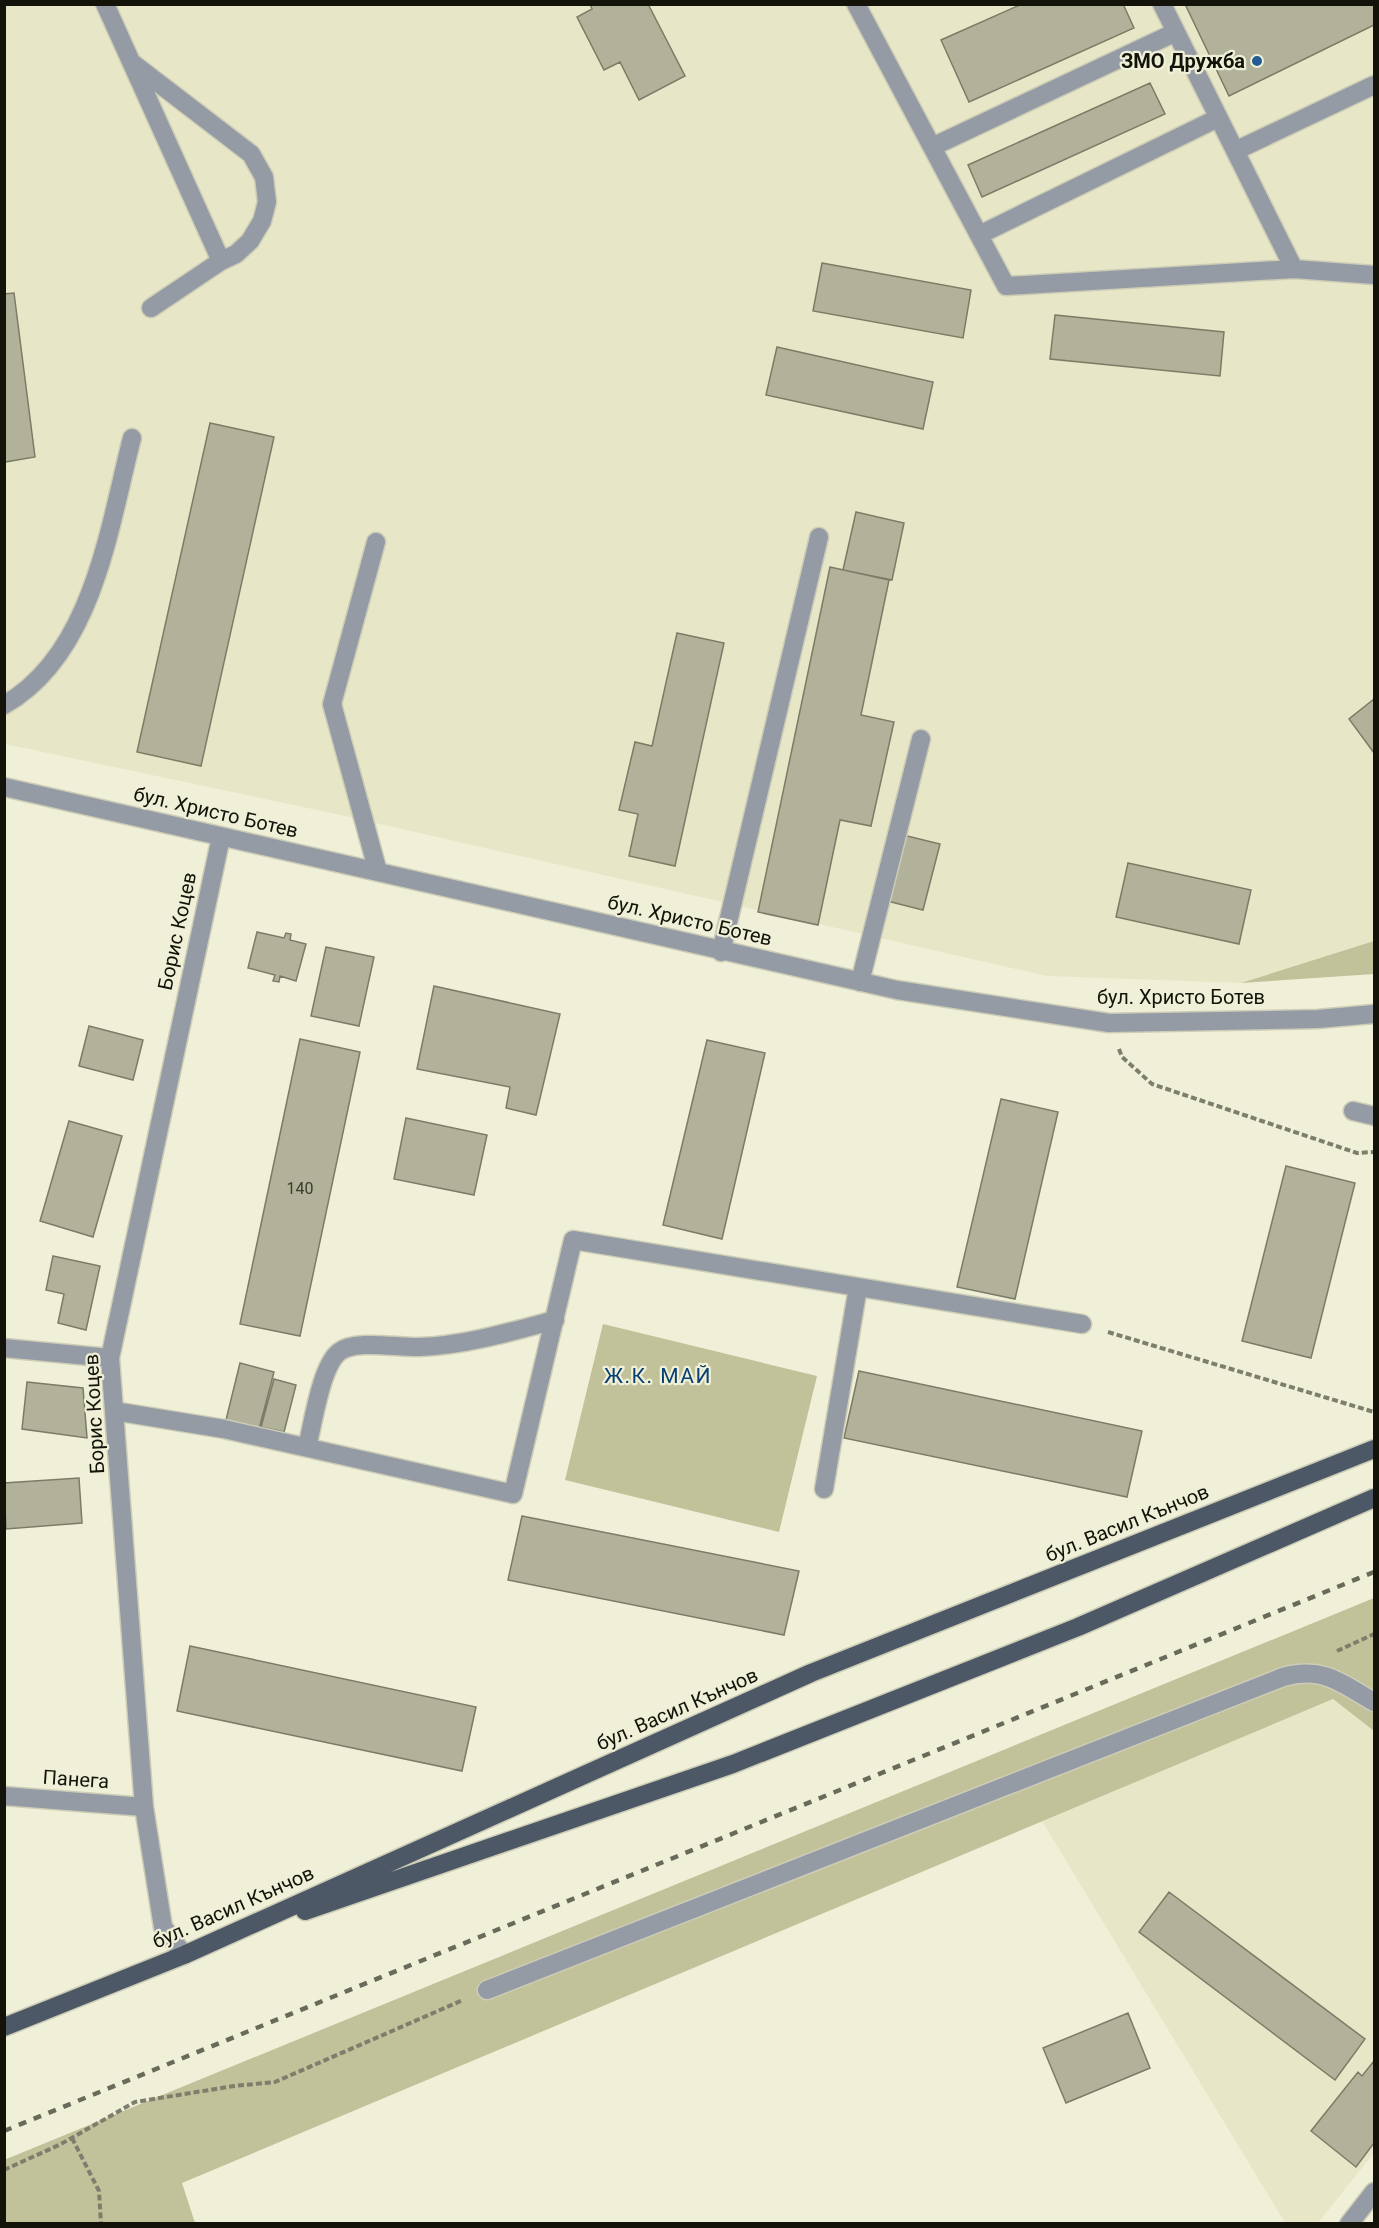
<svg xmlns="http://www.w3.org/2000/svg" width="1379" height="2228" font-family="Roboto,sans-serif">
<rect width="100%" height="100%" fill="#f0f0d8"/>
<!-- built -->
<path fill="#e7e7c7" d="M5 5H1374V941L1241 983 1047 976 336 814 5 744Z
M1333 1699 1374 1731V2153L1318 2223H1285L1042 1821Z"/>
<!-- green -->
<path fill="#c1c19a" d="M1374 941V974L1241 983Z
M603 1324 817 1376 779 1532 565 1480Z
M1374 1598V1731L1333 1699 182 2183 195 2223H5L4 2160Z"/>
<!-- building -->
<path fill="#b2b29b" stroke="#7c7c66" stroke-width="1.5" d="M590 4H648L685 76 639 100 620 62 604 70 577 17 592 9Z
M1022 4H1123L1134 28 969 102 941 40Z
M1185 4H1374V25L1229 96Z
M1150 83 1165 114 982 197 968 165Z
M822 263 971 290 963 338 813 311Z
M14 293 35 457 5 462 4 294Z
M1055 315 1224 332 1220 376 1050 359Z
M777 347 933 382 923 429 766 395Z
M210 423 274 437 201 766 137 752Z
M856 512 904 523 892 580 843 570Z
M830 567 889 580 861 715 894 722 871 826 840 820 818 925 758 912Z
M677 633 724 643 675 866 629 856 638 814 619 810 635 742 652 746Z
M1374 699V753L1349 719Z
M899 834 940 844 923 910 883 900Z
M1128 863 1251 890 1239 944 1116 917Z
M257 932 284 938 286 933 291 934 290 940 306 944 296 981 280 976 279 982 273 981 275 975 248 968Z
M326 947 374 957 359 1026 311 1016Z
M434 986 560 1014 536 1115 506 1108 510 1087 417 1069Z
M89 1026 143 1040 133 1080 79 1066Z
M300 1039 360 1052 300 1336 240 1324Z
M707 1040 765 1053 722 1239 663 1225Z
M1001 1099 1058 1112 1015 1299 957 1287Z
M406 1118 487 1135 474 1195 394 1179Z
M69 1121 122 1136 93 1237 40 1221Z
M1286 1166 1355 1183 1311 1358 1242 1341Z
M53 1256 100 1266 86 1330 58 1323 64 1294 46 1290Z
M240 1363 274 1372 258 1433 225 1424Z
M859 1371 1142 1431 1127 1497 844 1438Z
M274 1379 296 1385 284 1432 261 1427Z
M27 1382 83 1388 87 1438 22 1429Z
M79 1478 82 1523 6 1529 4 1483Z
M522 1516 799 1571 784 1635 508 1580Z
M190 1646 476 1707 462 1771 177 1711Z
M1169 1892 1365 2039 1335 2080 1139 1932Z
M1128 2013 1150 2068 1066 2103 1043 2048Z
M1374 2061V2143L1356 2167 1311 2131 1358 2072 1362 2076Z"/>
<g fill="none" stroke-linecap="round" stroke-linejoin="round">
<defs>
<path id="minor" d="M105 4 221 261 236 254 250 241 262 221 267 202 264 177 251 154 131 62
M856 4 1006 286 1294 269
M1162 4 1294 269 1374 275
M932 147 1176 32
M1235 151 1374 85
M979 235 1218 118
M151 308 221 261
M376 542 332 704 378 872
M4 705C93 655 109 527 132 438
M4 787 897 990 1109 1023 1318 1019 1374 1014
M721 952 819 537
M860 982 921 739
M1353 1111 1374 1116
M4 1348 110 1358
M114 1411 224 1429 513 1494 573 1240 1082 1324
M307 1447C313 1424 321 1366 339 1352 355 1339 399 1348 420 1347 466 1345 510 1332 555 1320
M824 1489 858 1287
M4 1796 144 1807
M184 1955 163 1927 144 1807 110 1358 221 837
M487 1990 1283 1677C1323 1666 1341 1683 1374 1702
M1349 2224 1374 2192"/>
<path id="major" d="M305 1911 733 1764 1078 1627 1374 1498
M4 2027 184 1955 811 1673 1374 1449"/>
</defs>
<!-- minor casing -->
<use href="#minor" stroke="#cdcdb7" stroke-width="21"/>
<!-- major casing -->
<use href="#major" stroke="#cdcdb7" stroke-width="21"/>
<!-- path -->
<path stroke="#7e7e6d" stroke-width="4" stroke-dasharray="6 3" stroke-linecap="butt" d="M1119 1049 1122 1057 1152 1084 1357 1153 1374 1152
M1108 1332 1374 1412
M1337 1651 1374 1634
M72 2138 99 2191 101 2224
M4 2170 61 2144 135 2102 234 2086 275 2082 463 2000"/>
<!-- minor -->
<use href="#minor" stroke="#949ba4" stroke-width="18"/>
<!-- major -->
<use href="#major" stroke="#4c5866" stroke-width="18"/>
<!-- rail -->
<path stroke="#6a6a5b" stroke-width="4.5" stroke-dasharray="8 8" stroke-linecap="butt" d="M4 2131 1374 1572"/>
</g>
<!-- markers -->
<circle fill="#255c94" stroke="#f0f0d8" stroke-width="2" cx="1257" cy="61" r="6"/>
<g text-anchor="middle" stroke-width="4.5" stroke-linejoin="round" paint-order="stroke">
<!-- number labels -->
<g font-size="16" fill="#3b3b2e">
<text x="300" y="1194">140</text>
</g>
<!-- poi labels -->
<g font-size="20" font-weight="bold" fill="#13130a" stroke="#f0f0d8" text-anchor="end">
<text x="1245" y="68">ЗМО Дружба</text>
</g>
<!-- street labels -->
<g font-size="20" fill="#13130a" stroke="#f0f0d8">
<text transform="translate(216 812) rotate(13)" y="7">бул. Христо Ботев</text>
<text transform="translate(690 920) rotate(13)" y="7">бул. Христо Ботев</text>
<text transform="translate(177 931) rotate(-78)" y="7">Борис Коцев</text>
<text x="1181" y="1004">бул. Христо Ботев</text>
<text transform="translate(94 1414) rotate(-93)" y="7">Борис Коцев</text>
<text transform="translate(1127 1523) rotate(-22)" y="7">бул. Васил Кънчов</text>
<text transform="translate(677 1709) rotate(-24)" y="7">бул. Васил Кънчов</text>
<text transform="translate(76 1779) rotate(4)" y="7">Панега</text>
<text transform="translate(233 1907) rotate(-24)" y="7">бул. Васил Кънчов</text>
</g>
<!-- neighbourhood labels -->
<g font-size="21" letter-spacing="1.5" fill="#0a4071" stroke="#f0f0d8">
<text x="658" y="1383">Ж.К. МАЙ</text>
</g>
</g>
<!-- border -->
<rect width="1379" height="2228" fill="none" stroke="#13130a" stroke-width="12"/>
</svg>
